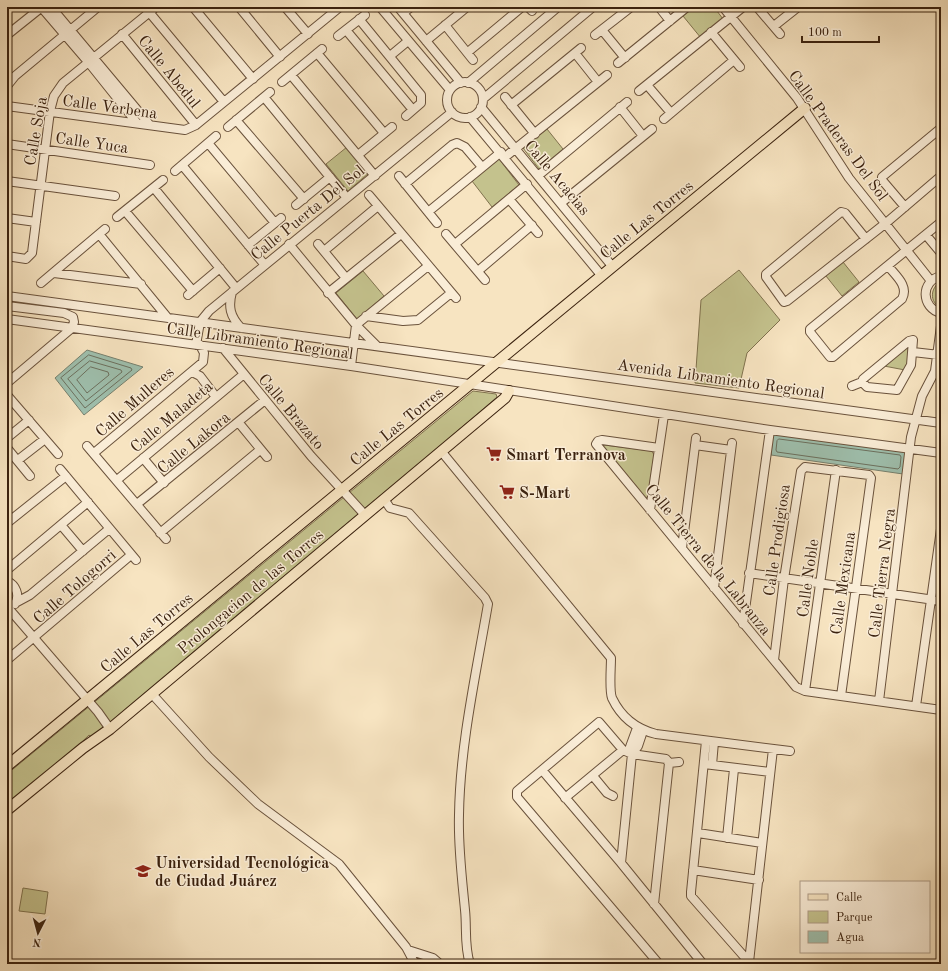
<svg xmlns="http://www.w3.org/2000/svg" width="948" height="971" font-family="'Old Standard TT',serif">
<rect width="100%" height="100%" fill="#f7e4c1"/>
<filter id="stains"><feTurbulence type="fractalNoise" baseFrequency=".005" numOctaves="4"/><feColorMatrix values="0 0 0 0 .2 0 0 0 0 .09 0 0 0 0 .02 0 0 0 .5 -.17"/></filter>
<radialGradient id="worn" r=".72"><stop offset=".6" stop-color="#630" stop-opacity="0"/><stop offset="1" stop-color="#630" stop-opacity=".3"/></radialGradient>
<!-- green -->
<path fill="#c4c28d" stroke="#80724e" d="M694 7H714L723 19 701 38 683 16Z
M547 129 563 149 539 169 523 148Z
M347 147 369 173 348 191 326 164Z
M499 159 519 185 492 207 472 181Z
M839 257 859 282 842 296 822 271Z
M739 270 780 320 747 353 739 388 695 383 701 300Z
M363 271 384 296 357 319 336 293Z
M941 281V308C929 302 930 288 941 281Z
M907 346C911 354 909 363 905 370L884 366Z
M473 391 496 394 497 397 152 694 93 738 89 735 56 767 7 806V774Z
M604 445 652 451 654 455 648 497 645 498 602 446Z
M23 888 48 892 45 914 19 911Z"/>
<!-- water -->
<path fill="#9ebfad" stroke="#76806e" d="M87 350 143 367 84 415 55 378Z
M773 434 906 452 903 474 771 455Z"/>
<g fill="none" stroke-linecap="round" stroke-linejoin="round">
<!-- shore -->
<path stroke="#6c705e" stroke-width="1" d="M89 355 131 368 132 370 85 408 61 378Z
M90 361 121 370 122 372 86 401 68 379Z
M91 367 108 372 109 375 87 393 77 380Z
M779 439 900 455 901 457 900 467 898 469 777 452 776 450 777 441Z"/>
<defs>
<path id="minor" d="M41 7 89 63 137 123
M51 7 149 124
M193 7 253 79
M239 7 280 57
M285 7 308 34
M380 7 450 90
M398 7 461 83
M528 7 532 11
M659 7 670 21
M723 7 797 98 849 178 931 281
M757 7 780 34
M149 12 224 102
M403 13 411 7
M359 19 421 95V103L406 116
M445 25 473 60
M774 26 798 7
M346 30 413 110
M602 30 625 58
M711 32 740 67
M122 34 196 125
M7 35 42 7
M595 35 631 7
M338 36 365 15
M426 41 467 7
M468 52 522 7
M317 53 384 133
M575 53 598 82
M390 56 408 41
M618 63 687 7
M291 75 375 176
M282 82 322 49
M447 100a18 18 0 1 1 36 0a18 18 0 1 1-36 0Z
M468 83 558 7
M647 85 671 113
M7 86 15 76 98 7
M639 91 743 7
M264 97 347 198
M505 97 535 134
M483 99 593 7
M511 105 581 48
M7 106 185 130 196 125 340 7
M481 107 612 266
M620 107 643 136
M470 117 601 275
M664 119 734 60
M236 120 304 199
M228 127 270 92
M208 143 275 223
M7 144 150 165
M358 155 392 127
M505 157 607 75
M182 165 264 264
M175 171 216 136
M539 175 627 102
M399 176 437 223
M7 181 115 196
M405 184 452 145 457 143 465 147 482 167
M154 188 236 288
M369 195 456 298
M509 199 538 233
M561 203 652 129
M296 205 330 177
M905 207 882 180V177L941 128
M125 211 193 291
M428 212 501 152
M117 217 163 180
M7 218 36 222
M99 234 167 317
M446 234 485 280
M926 235 941 253
M866 239 845 213 841 212 766 274V277L784 302 787 301C820 275 853 249 886 223L941 176
M289 244 356 325 377 346
M318 244 346 278
M455 244 527 184
M248 245 281 218
M324 251 378 206
M7 256 26 259 32 253 50 111 54 96 63 83 156 7
M888 266C896 276 909 286 902 299L833 357H830L810 332V329L941 222
M478 271 532 225
M54 273 141 284
M941 276C920 281 921 308 941 313
M41 283 105 229
M232 292C228 307 230 316 241 328
M328 293 401 234
M188 295 220 268
M7 296 941 423
M7 306 64 313 73 317 74 322 72 328 7 383
M366 316 403 321 418 320 451 293
M7 319 351 366 770 430 941 453
M356 325 428 266
M196 345 200 322 209 311 452 112
M223 348 311 456 365 515
M913 352 939 355
M351 366 356 325
M192 372 200 376 216 397
M852 386 862 382 863 379 909 341 913 340 911 365 897 390 867 387 862 382
M7 395 58 454
M239 423 267 457
M7 438 29 420
M695 445 731 450
M87 446 166 539
M7 448 30 476
M659 448 602 440 598 441 596 444 796 687 805 691 941 710
M441 451 611 658C611 668 609 690 612 698 621 717 636 729 656 734L790 751
M94 453 203 362 204 353 200 345
M143 458 164 483
M18 460 45 439
M60 469 136 560
M117 480 244 374
M384 499 390 508 409 513 485 598 488 604C476 674 460 745 459 815 458 847 462 878 465 910 467 928 464 946 470 964
M137 504 265 400
M650 510 664 415
M7 523 66 476
M61 525 83 551
M160 533 260 450
M682 548 696 438
M7 570 88 502
M749 573 941 601
M7 581C16 585 20 595 15 604
M714 588 732 443
M17 602 30 595 109 529
M10 610 98 712 110 729
M743 624 770 430
M7 660 131 555
M774 660 784 579 801 471 805 467 869 475 871 478 841 696
M805 691 836 470
M152 694 209 757 258 804 339 864 406 947 415 964
M879 701 911 437 922 396 935 371 941 326
M916 706 941 529
M706 741 691 892V896L749 962 773 749
M632 754 638 746 643 731
M704 764 770 772
M712 765 714 742
M542 770 621 863 632 754 630 747 637 728
M593 776 607 793 613 796
M565 798 623 750
M698 833 762 843
M727 838 734 769
M621 863 703 964
M693 870 759 880
M654 904 669 763
M408 950 433 958 440 964
M659 964 517 797V791L599 722 623 750 632 754 666 759 669 763 679 762"/>
<path id="major" d="M7 766 805 108
M7 810 83 748 110 729 505 398 509 391"/>
</defs>
<!-- minor casing -->
<use href="#minor" stroke="#6a523c" stroke-width="10"/>
<!-- major casing -->
<use href="#major" stroke="#3b220f" stroke-width="12"/>
<!-- minor -->
<use href="#minor" stroke="#faedd7" stroke-width="8"/>
<!-- major -->
<use href="#major" stroke="#f7e4c1" stroke-width="10"/>
</g>
<!-- icons -->
<defs>
<symbol id="supermarket-bare" viewBox="-9 -9 18 18"><path d="M-6-5.5h2.5l.6 2H6L4.5 2H-2.5L-4.4-4H-6ZM-1.5 3.2a1.3 1.3 0 1 0 .1 0ZM3 3.2a1.3 1.3 0 1 0 .1 0Z" fill="#8f2418" stroke="#faedd7" stroke-width="2.5" paint-order="stroke"/></symbol>
<symbol id="university-bare" viewBox="-9 -9 18 18"><path d="M0-5L7-2L0 1L-7-2ZM-4 1L0 2.5L4 1V4Q0 6-4 4Z" fill="#8f2418" stroke="#faedd7" stroke-width="2.5" paint-order="stroke"/></symbol>
</defs>
<g fill-rule="evenodd">
<use href="#supermarket-bare" x="483" y="443" width="22" height="22"/>
<use href="#supermarket-bare" x="496" y="481" width="22" height="22"/>
<use href="#university-bare" x="132" y="860" width="22" height="22"/>
</g>
<g text-anchor="middle" stroke-width="3" stroke-linejoin="round" paint-order="stroke">
<!-- street labels -->
<g font-size="16" fill="#3b220f" stroke="#faedd7">
<text transform="translate(170 71) rotate(51)" y="6">Calle Abedul</text>
<text transform="translate(110 106) rotate(8)" y="6">Calle Verbena</text>
<text transform="translate(35 131) rotate(-80)" y="6">Calle Soja</text>
<text transform="translate(839 135) rotate(54)" y="6">Calle Praderas Del Sol</text>
<text transform="translate(92 142) rotate(8)" y="6">Calle Yuca</text>
<text transform="translate(558 177) rotate(50)" y="6">Calle Acacias</text>
<text transform="translate(307 212) rotate(-39)" y="6">Calle Puerta Del Sol</text>
<text transform="translate(646 219) rotate(-39)" y="6">Calle Las Torres</text>
<text transform="translate(260 340) rotate(8)" y="6">Calle Libramiento Regional</text>
<text transform="translate(721 378) rotate(8)" y="6">Avenida Libramiento Regional</text>
<text transform="translate(134 401) rotate(-41)" y="6">Calle Mulleres</text>
<text transform="translate(292 411) rotate(50)" y="6">Calle Brazato</text>
<text transform="translate(171 416) rotate(-40)" y="6">Calle Maladeta</text>
<text transform="translate(396 426) rotate(-39)" y="6">Calle Las Torres</text>
<text transform="translate(193 442) rotate(-39)" y="6">Calle Lakora</text>
<text transform="translate(776 540) rotate(-82)" y="6">Calle Prodigiosa</text>
<text transform="translate(709 559) rotate(51)" y="6">Calle Tierra de la Labranza</text>
<text transform="translate(881 573) rotate(-83)" y="6">Calle Tierra Negra</text>
<text transform="translate(807 578) rotate(-82)" y="6">Calle Noble</text>
<text transform="translate(842 583) rotate(-82)" y="6">Calle Mexicana</text>
<text transform="translate(74 586) rotate(-41)" y="6">Calle Tologorri</text>
<text transform="translate(250 591) rotate(-40)" y="6">Prolongacion de las Torres</text>
<text transform="translate(146 632) rotate(-40)" y="6">Calle Las Torres</text>
</g>
<!-- poi labels -->
<g font-size="16" font-weight="bold" fill="#3b220f" stroke="#faedd7" text-anchor="start">
<text x="506" y="460">Smart Terranova</text>
<text x="519" y="498">S-Mart</text>
<text x="155" y="868">Universidad Tecnológica<tspan x="155" dy="18">de Ciudad Juárez</tspan></text>
</g>
</g>
<!-- margin -->
<rect width="948" height="971" fill="none" stroke="#f7e4c1" stroke-width="24"/>
<rect x="8" y="8" width="932" height="955" fill="none" stroke="#3b220f" stroke-width="2"/>
<rect x="12" y="12" width="924" height="947" fill="none" stroke="#3b220f"/>
<!-- legend -->
<rect x="800" y="881" width="130" height="72" fill="#faedd7" stroke="#ae9c87"/>
<rect x="808" y="894" width="20" height="6" fill="#f7e4c1" stroke="#ae9c87"/>
<text x="836" y="901" font-size="12" fill="#3b220f">Calle</text>
<rect x="808" y="911" width="20" height="12" fill="#c4c28d" stroke="#ae9c87"/>
<text x="836" y="921" font-size="12" fill="#3b220f">Parque</text>
<rect x="808" y="931" width="20" height="12" fill="#9ebfad" stroke="#ae9c87"/>
<text x="836" y="941" font-size="12" fill="#3b220f">Agua</text>
<!-- north arrow -->
<g transform="translate(38 933) rotate(186)" stroke="#faedd7" stroke-width="3" paint-order="stroke">
<path d="M0-3L7 15L0 10L-7 15Z" fill="#3b220f"/>
<text y="-6" font-size="11" font-weight="bold" text-anchor="middle" fill="#3b220f">N</text>
</g>
<!-- scale -->
<path d="M802 36v6h77v-6" fill="none" stroke="#3b220f" stroke-width="2"/>
<text x="808" y="36" font-size="12" fill="#3b220f" stroke="#faedd7" stroke-width="3" paint-order="stroke">100 m</text>
<rect width="100%" height="100%" filter="url(#stains)"/>
<rect width="100%" height="100%" fill="url(#worn)"/>
</svg>
